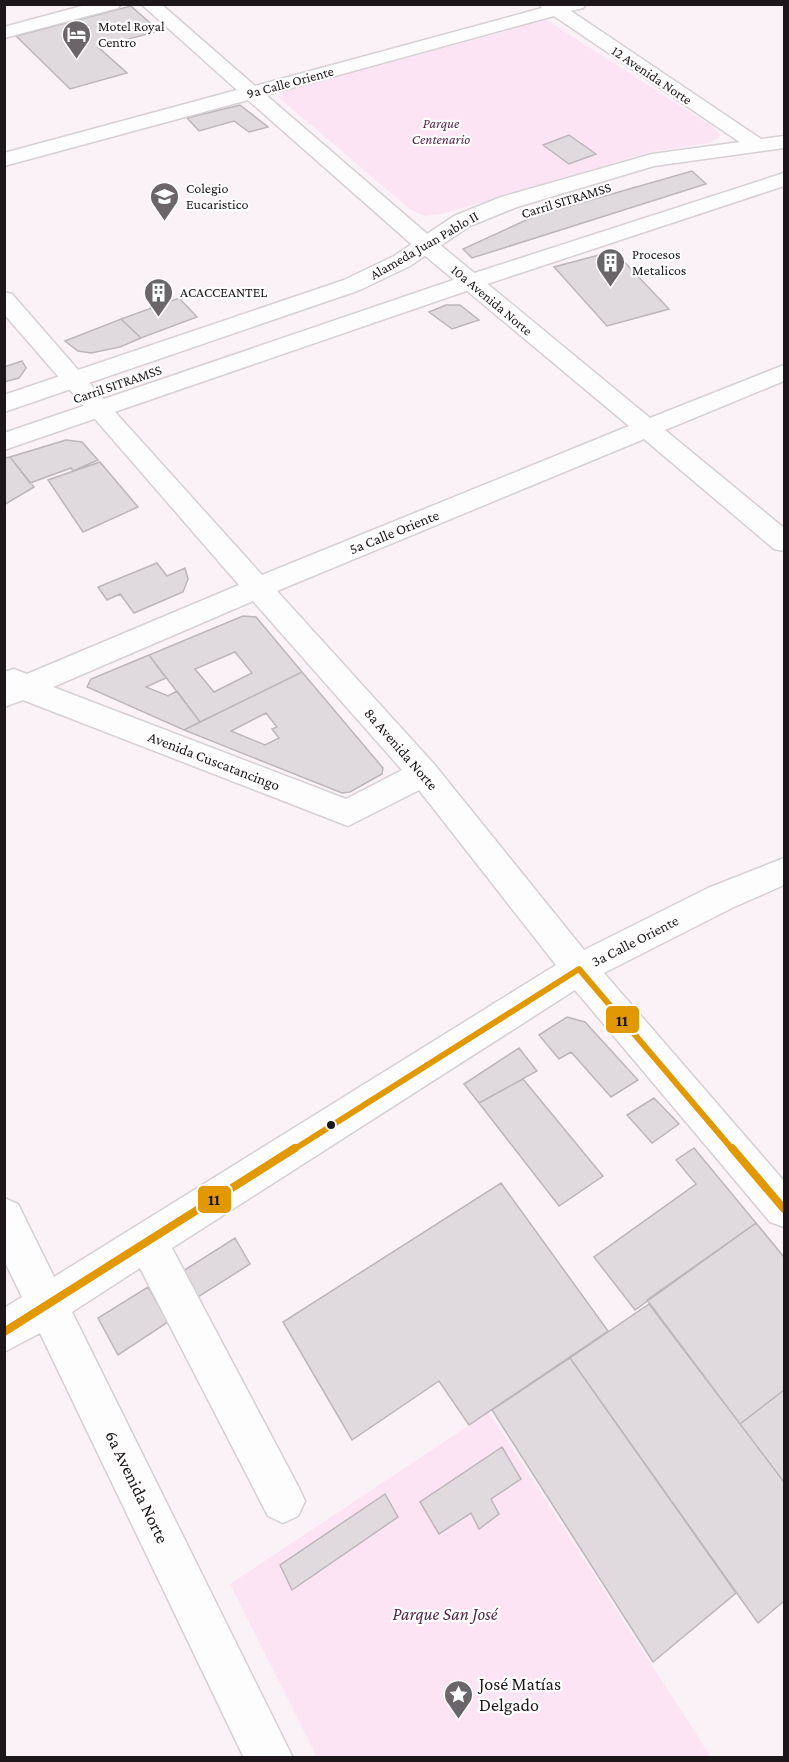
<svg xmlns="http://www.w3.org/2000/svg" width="789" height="1762" font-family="'Crimson Pro',serif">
<rect width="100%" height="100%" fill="#fbf2f8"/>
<!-- green -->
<path fill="#fce4f4" d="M547 20 713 127 720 134 718 139 708 143 646 153 442 214 424 216 411 210 278 97 285 91Z
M489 1412 711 1757H317L230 1584Z"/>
<!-- building -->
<path fill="#e0d9de" stroke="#bcb5b9" stroke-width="1.5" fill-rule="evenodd" d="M131 6 159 31 98 47 127 73 70 89 16 36Z
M240 105 268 127 249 132 234 121 199 131 187 118Z
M569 135 596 154 569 164 543 145Z
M692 171 706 184 472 258 463 249 535 216Z
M614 251 669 309 607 326 554 267Z
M179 298 197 317 141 338 121 319Z
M446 305H460L479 320 452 329 429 312Z
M121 319 141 338 120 347 91 353 78 351 65 341Z
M22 361 26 368 19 378 4 382V367Z
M66 440 82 442 98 460 73 471 71 468 30 483 10 457Z
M10 457 34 487 4 505V458Z
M100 462 138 507 83 532 48 480Z
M157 563 167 576 185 568 188 579 183 592 134 613 120 594 107 600 98 587Z
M243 616 256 617 302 672 200 722 149 655ZM235 652 252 673 214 692 195 669Z
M149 655 166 678 146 687 168 696 177 691 200 722 184 730 87 687 91 679Z
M302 672 383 768 382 774 350 792 342 793 184 730ZM266 713 277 727 272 729 279 738 265 745 231 731Z
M567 1017 585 1022 638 1080 611 1097 571 1052 559 1059 539 1035Z
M519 1048 537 1071 479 1103 464 1084Z
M523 1079 603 1176 559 1206 479 1103Z
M654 1098 679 1124 652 1143 627 1115Z
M694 1148 756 1223 635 1310 594 1257 696 1184 676 1160Z
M501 1183 608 1331 469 1425 439 1381 352 1440 283 1322Z
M756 1223 784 1257V1390L740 1424 647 1300Z
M235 1238 250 1264 198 1297 183 1271Z
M148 1287 168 1322 118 1355 98 1318Z
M649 1304 784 1482V1601L758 1623 570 1358Z
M570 1358 736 1593 653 1662 492 1410Z
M784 1390V1482L740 1424Z
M502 1447 521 1479 491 1499 499 1514 479 1529 471 1513 439 1534 420 1502Z
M385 1494 398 1517 292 1590 280 1565Z"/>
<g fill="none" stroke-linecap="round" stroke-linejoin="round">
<defs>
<path id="minor" d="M89 4H121L118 8 4 38V27Z
M141 4H161L255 86 542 8 539 4H586L583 8 571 11 764 141 767 145 764 149H750L554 16 266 95 433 239 650 418 784 365V381L665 430 784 528V551L774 549 644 439 277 591 434 764 584 950 708 888 784 858V885L732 908 604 973 784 1181V1227L770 1222 575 990 172 1248 298 1486 305 1501 298 1516 283 1523 268 1516 140 1268 72 1312 293 1758H244L40 1333 4 1352V1308L22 1297 4 1260V1198L18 1204 54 1277 556 965 419 790 348 826 23 700 4 707V672L14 669 27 674 239 585 4 314V292L12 294 107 403 262 575 629 426 417 249 248 100 4 166V153L237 90ZM253 601 402 770 346 799 53 687Z"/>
<path id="major" d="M784 136V148L654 166 517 207 470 226 410 266 360 290 4 412V395L344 280 394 256 454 216 501 197 652 154Z
M784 173V186L478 287 4 450V433L462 277Z"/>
</defs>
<!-- minor casing -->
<use href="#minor" stroke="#d6cfd3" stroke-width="3"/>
<!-- major casing -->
<use href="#major" stroke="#d6cfd3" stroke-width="3"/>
<!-- minor -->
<use href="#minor" fill="#fefdfe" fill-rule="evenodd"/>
<!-- major -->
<use href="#major" fill="#fefdfe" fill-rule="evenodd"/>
<defs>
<path id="bus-1-far1" d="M293 1150 579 969 733 1150"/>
<path id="bus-1" d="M732 1148 784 1209
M4 1332 295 1148"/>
</defs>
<!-- bus-1-far1 casing -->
<use href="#bus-1-far1" stroke="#fff" stroke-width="10"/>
<!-- bus-1 casing -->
<use href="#bus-1" stroke="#fff" stroke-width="12"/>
<!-- bus-1-far1 -->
<use href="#bus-1-far1" stroke="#e19803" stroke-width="6"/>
<!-- bus-1 -->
<use href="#bus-1" stroke="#e19803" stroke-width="8"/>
</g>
<!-- icons -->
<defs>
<symbol id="hotel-pin" viewBox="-11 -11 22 30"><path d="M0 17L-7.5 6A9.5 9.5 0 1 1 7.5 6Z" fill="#6b6468" stroke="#fff"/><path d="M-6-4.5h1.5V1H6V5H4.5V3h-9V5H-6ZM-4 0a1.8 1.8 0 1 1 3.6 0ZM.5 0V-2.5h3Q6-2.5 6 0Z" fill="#fff"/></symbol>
<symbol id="school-pin" viewBox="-11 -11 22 30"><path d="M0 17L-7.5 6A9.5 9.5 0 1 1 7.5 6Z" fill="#6b6468" stroke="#fff"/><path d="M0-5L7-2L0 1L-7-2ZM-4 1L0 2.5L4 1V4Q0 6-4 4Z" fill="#fff"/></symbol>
<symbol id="building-pin" viewBox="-11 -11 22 30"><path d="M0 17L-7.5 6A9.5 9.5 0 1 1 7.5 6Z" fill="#6b6468" stroke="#fff"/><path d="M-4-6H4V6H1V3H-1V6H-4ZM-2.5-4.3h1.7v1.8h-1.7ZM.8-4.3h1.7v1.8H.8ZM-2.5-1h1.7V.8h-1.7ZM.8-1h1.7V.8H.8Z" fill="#fff"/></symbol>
<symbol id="sight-pin" viewBox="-11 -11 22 30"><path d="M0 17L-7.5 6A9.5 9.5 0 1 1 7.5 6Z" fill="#6b6468" stroke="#fff"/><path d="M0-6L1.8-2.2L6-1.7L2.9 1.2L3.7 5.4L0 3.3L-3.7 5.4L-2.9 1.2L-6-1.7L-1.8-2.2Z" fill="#fff"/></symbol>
</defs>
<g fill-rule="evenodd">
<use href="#hotel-pin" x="60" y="18" width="33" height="45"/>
<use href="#school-pin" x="148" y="180" width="33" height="45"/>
<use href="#building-pin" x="594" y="246" width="33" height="45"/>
<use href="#building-pin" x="142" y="276" width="33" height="45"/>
<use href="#sight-pin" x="442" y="1678" width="33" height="45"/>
</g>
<!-- markers -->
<circle fill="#1d171b" stroke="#fff" stroke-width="2" cx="331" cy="1125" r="5"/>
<g text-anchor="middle" stroke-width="4.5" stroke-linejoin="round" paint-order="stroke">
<!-- far-poi labels -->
<g font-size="14" fill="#1d171b" stroke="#fff" text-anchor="start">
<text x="98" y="31">Motel Royal<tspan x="98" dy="16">Centro</tspan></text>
<text x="186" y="193">Colegio<tspan x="186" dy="16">Eucaristico</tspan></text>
<text x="632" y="259">Procesos<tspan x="632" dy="16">Metalicos</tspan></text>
<text x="180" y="297">ACACCEANTEL</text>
</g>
<!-- far-street labels -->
<g font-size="14" fill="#1d171b" stroke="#fff">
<text transform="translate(652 75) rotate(34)" y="5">12 Avenida Norte</text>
<text transform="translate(290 82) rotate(-15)" y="5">9a Calle Oriente</text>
<text transform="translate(566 200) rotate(-17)" y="5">Carril SITRAMSS</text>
<text transform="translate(424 245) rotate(-30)" y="5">Alameda Juan Pablo II</text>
<text transform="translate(492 300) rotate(40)" y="5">10a Avenida Norte</text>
<text transform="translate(117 384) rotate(-19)" y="5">Carril SITRAMSS</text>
</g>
<!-- far-park labels -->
<g font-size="14" font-style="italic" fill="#552749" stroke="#fff">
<text x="441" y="128">Parque<tspan x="441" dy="16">Centenario</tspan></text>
</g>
<!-- street labels -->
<g font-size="15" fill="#1d171b" stroke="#fff">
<text transform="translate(394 532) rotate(-22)" y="5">5a Calle Oriente</text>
<text transform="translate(401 749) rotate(49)" y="5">8a Avenida Norte</text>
<text transform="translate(214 761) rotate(21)" y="5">Avenida Cuscatancingo</text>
<text transform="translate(635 941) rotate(-27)" y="5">3a Calle Oriente</text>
</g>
<!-- near-street labels -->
<g font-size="18" fill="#1d171b" stroke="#fff">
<text transform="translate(137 1487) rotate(64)" y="6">6a Avenida Norte</text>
</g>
<!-- near-park labels -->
<g font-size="18" font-style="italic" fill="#552749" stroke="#fff">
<text x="445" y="1620">Parque San José</text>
</g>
<!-- near-poi labels -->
<g font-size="18" fill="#1d171b" stroke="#fff" text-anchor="start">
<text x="479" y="1690">José Matías<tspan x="479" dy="21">Delgado</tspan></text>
</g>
</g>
<g stroke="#fff" stroke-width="2">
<rect x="605" y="1005" width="35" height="29" rx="6" fill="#e19803"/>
<rect x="197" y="1185" width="35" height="29" rx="6" fill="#e19803"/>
</g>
<g font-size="16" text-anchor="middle" font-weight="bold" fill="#111">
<text x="622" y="1026">11</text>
<text x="214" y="1205">11</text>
</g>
<!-- border -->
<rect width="789" height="1762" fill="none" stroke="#1d171b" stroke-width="12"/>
</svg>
